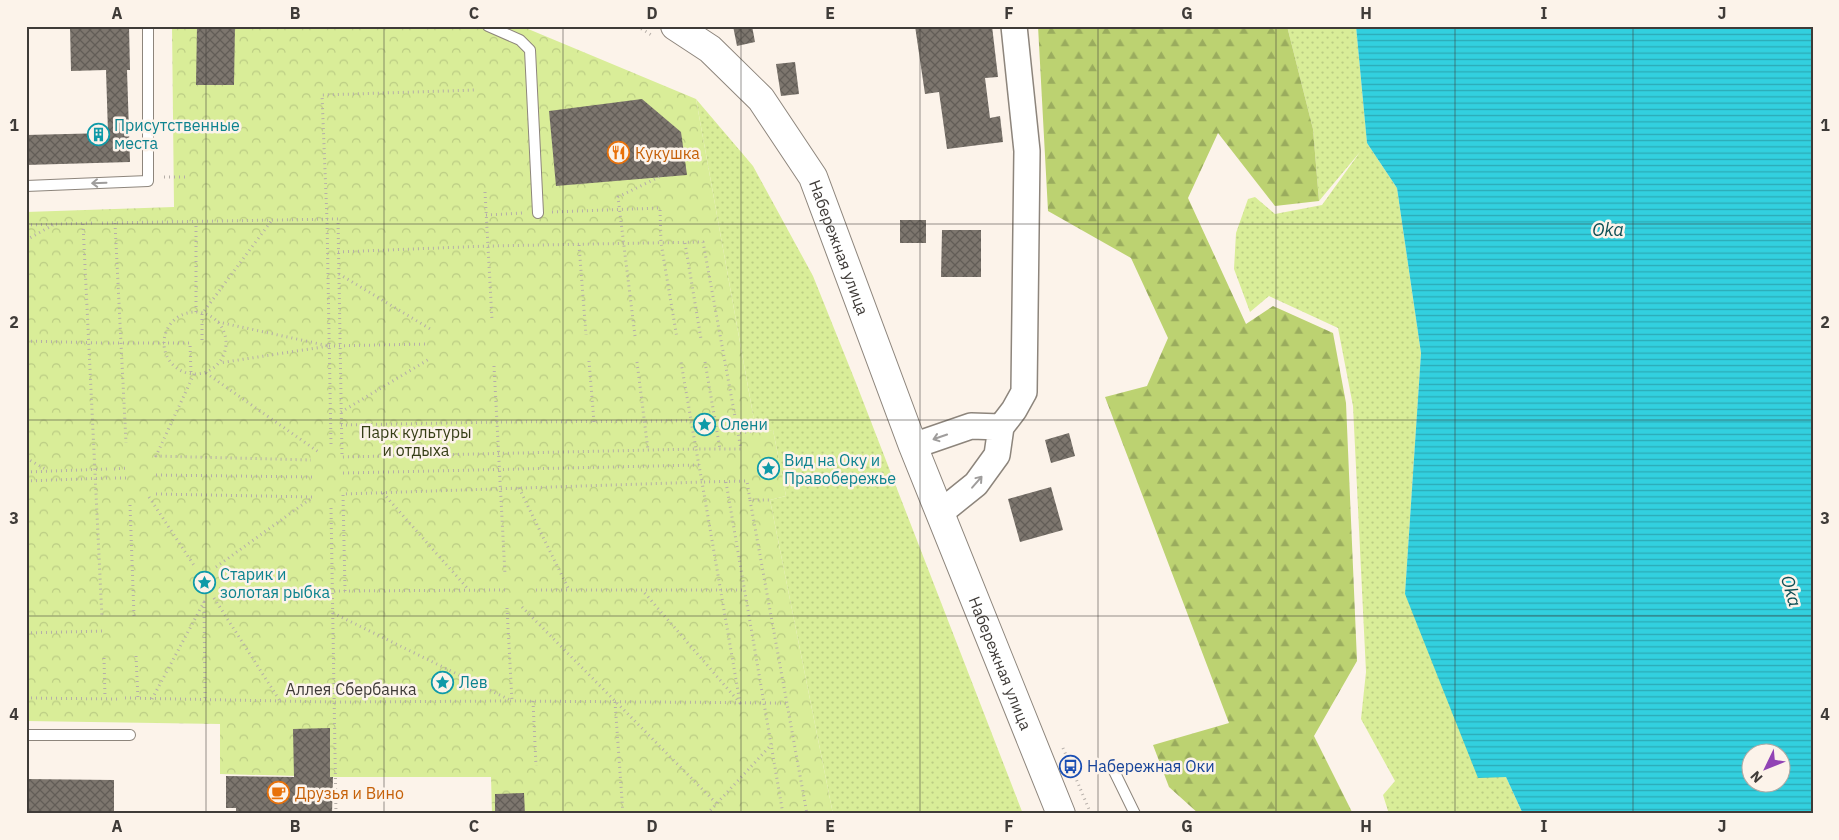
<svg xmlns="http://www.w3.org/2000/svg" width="1839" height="840" font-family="'IBM Plex Sans',sans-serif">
<defs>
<pattern id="grass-dots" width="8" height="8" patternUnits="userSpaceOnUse" patternTransform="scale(1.25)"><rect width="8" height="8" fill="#d9ed98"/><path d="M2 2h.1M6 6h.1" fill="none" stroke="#bbcc84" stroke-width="1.8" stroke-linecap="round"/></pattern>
<pattern id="forest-firs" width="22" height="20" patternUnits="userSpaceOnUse" patternTransform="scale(1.25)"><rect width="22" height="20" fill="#bcd271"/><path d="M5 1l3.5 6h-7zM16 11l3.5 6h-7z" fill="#9aac5e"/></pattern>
<pattern id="park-crowns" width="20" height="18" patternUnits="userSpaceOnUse" patternTransform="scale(1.25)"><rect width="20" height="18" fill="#d9ed98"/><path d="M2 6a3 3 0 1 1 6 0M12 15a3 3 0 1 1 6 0" fill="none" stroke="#bbcc84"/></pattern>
<pattern id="water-rules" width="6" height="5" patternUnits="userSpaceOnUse" patternTransform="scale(1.25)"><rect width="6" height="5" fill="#32d0df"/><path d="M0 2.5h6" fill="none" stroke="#2caab6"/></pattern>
<pattern id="building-cross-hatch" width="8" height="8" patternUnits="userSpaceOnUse" patternTransform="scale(1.25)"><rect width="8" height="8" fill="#7d766e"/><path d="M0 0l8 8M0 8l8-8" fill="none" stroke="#625d57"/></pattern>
</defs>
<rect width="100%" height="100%" fill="#fcf3ea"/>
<!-- grass -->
<path fill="url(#grass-dots)" d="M1287 26H1356L1367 143 1397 188 1421 353 1405 594 1506 777 1523 814H1389L1383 795 1395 781 1361 719 1366 672 1353 406 1338 328 1269 296 1250 312 1234 269 1236 233 1248 199 1255 197 1275 214 1322 205 1360 152 1319 201 1313 129Z
M696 99 753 166 813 276 856 383 1023 814H833L770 500 786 496 773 430 756 431Z"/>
<!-- forest -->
<path fill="url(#forest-firs)" d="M1038 26H1287L1313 129 1319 201 1275 206 1218 133 1188 198 1246 324 1273 306 1333 333 1346 403 1357 661 1314 736 1353 814H1199L1169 787 1153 745 1229 723 1105 397 1147 386 1168 338 1131 258 1048 211Z"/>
<!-- park -->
<path fill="url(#park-crowns)" d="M172 26H521L696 99 756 431 773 430 786 496 770 500 833 814H492L491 777H337L220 774V724L26 721V212L174 207Z"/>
<!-- water -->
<path fill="url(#water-rules)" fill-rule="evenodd" d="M1356 26H1813V814H1523L1506 777 1478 778 1405 594 1421 353 1397 188 1367 143ZM1752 752H1782V782H1752Z"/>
<!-- building -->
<path fill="url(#building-cross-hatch)" d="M70 26H129L130 70H127L130 162 26 165V135L108 133 106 70 71 71Z
M197 26H235L234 85H196Z
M733 26H752L755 42 737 46Z
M915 26H992L998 77 985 78 990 118 1000 116 1003 142 947 149 939 92 925 94Z
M795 62 799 94 781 96 776 64Z
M642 99 681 132 687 175 556 186 549 111Z
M900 220H926V243H900Z
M942 230H981V277H941Z
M1069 433 1075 456 1051 463 1045 440Z
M1051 487 1063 530 1020 542 1008 499Z
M330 728V777H333L332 814H236V808H226V776L294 777 293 729Z
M26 779 114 780V814H26Z
M524 793 525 814H495V794Z"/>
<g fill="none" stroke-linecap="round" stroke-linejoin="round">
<defs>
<path id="service" d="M488 26 520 40 530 50 538 213
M26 186 148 181V26
M26 735H130
M1114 771 1135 814"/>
<path id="tertiary" d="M913 446 971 426 1001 427
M940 513 976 484 997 455 1001 427 1014 410 1024 392 1027 151 1014 26"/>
<g id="secondary">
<path id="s1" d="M675 26 710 49 761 99 813 177 913 446 1061 814"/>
</g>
</defs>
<!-- service casing -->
<use href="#service" stroke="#8d857c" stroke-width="12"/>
<!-- tertiary casing -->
<use href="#tertiary" stroke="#8d857c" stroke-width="28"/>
<!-- secondary casing -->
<use href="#secondary" stroke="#8d857c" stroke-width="30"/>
<!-- path -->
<path stroke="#b5aea8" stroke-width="3" stroke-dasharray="1 4" stroke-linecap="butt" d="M637 26 653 36
M164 177H186
M485 192 492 320
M552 212 660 208 661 243 677 338
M486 215 523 213
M102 223 338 219 342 457 696 449 681 362
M115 223 126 443
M83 224 102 618
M26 225 96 223
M26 240 53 225
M685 243 701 339
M579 245 586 335
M338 252 488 246 703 242 738 433
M339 274 432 330
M196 312V222
M164 343a31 31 0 1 1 62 0a31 31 0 1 1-62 0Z
M218 322 329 346 219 363
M635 336 618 197 659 177
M202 340V314L272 220
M26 341 102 343
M108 343H190L191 373
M329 346 428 344
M589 361 594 422
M637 362 648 450
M705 362 720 449
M494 366 505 575
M206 373 320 453
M194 374 156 456 311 460
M341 412 431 358
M341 425 497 422 691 421
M756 431 738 433 741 449H696L702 482 747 481 750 500H770
M331 444 327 220 322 95 476 90
M26 458 47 470
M114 469 127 468
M26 472 107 469
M343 473 699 465
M156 475 312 477
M115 478H127
M26 481 108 478
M726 482 783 814
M519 488 569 590
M383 493 468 589
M156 494 313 497
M149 497 195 567
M750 500 807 814
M130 505 134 616
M331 508 336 814
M216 567 313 497
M219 589 333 591 505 590
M536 590H745
M345 591 343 494 702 482 740 703 642 590
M214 598 280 701
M522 607 716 803
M507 608 512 701
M333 613 510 700
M26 633 102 631
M136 656 138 699
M104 658 105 698
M26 698 119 699
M125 698 334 702 512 701 787 703
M152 699 204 602 205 700
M533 701 536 766
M615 702 623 814
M1063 748 1091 814
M707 814 772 744"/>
<!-- service -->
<use href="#service" stroke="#fff" stroke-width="10"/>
<!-- tertiary -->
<use href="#tertiary" stroke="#fff" stroke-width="25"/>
<!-- secondary -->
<use href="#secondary" stroke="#fff" stroke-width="28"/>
</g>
<!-- one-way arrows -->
<defs><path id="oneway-shaft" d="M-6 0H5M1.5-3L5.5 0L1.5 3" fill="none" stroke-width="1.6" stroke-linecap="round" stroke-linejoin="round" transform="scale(1.25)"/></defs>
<g stroke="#9f9d9c">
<use href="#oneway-shaft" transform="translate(99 183) rotate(178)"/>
<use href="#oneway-shaft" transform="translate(940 437) rotate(161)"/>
<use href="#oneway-shaft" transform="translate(977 482) rotate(-49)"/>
</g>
<!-- grid -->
<path fill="none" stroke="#3f3b38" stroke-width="1" stroke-opacity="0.55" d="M206 26V814M384 26V814M563 26V814M741 26V814M920 26V814M1098 26V814M1276 26V814M1455 26V814M1633 26V814M26 224H1813M26 420H1813M26 616H1813"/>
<!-- icons -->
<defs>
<symbol id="building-ring" viewBox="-11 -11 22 22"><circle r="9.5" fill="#fcf3ea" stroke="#0f9aa8" stroke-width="1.5"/><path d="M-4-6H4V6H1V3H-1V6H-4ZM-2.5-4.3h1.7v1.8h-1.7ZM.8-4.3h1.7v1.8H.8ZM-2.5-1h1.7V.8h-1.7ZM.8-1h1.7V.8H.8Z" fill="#0f9aa8"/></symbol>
<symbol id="restaurant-ring" viewBox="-11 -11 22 22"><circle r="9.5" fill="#fcf3ea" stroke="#e8710a" stroke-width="1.5"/><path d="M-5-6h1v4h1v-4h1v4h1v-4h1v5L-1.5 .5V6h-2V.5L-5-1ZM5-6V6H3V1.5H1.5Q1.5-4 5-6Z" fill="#e8710a"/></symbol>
<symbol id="sight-ring" viewBox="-11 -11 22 22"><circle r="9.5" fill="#fcf3ea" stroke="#0f9aa8" stroke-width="1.5"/><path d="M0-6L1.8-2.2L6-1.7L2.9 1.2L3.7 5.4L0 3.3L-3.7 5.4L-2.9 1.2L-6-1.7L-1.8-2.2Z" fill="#0f9aa8"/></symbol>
<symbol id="bus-ring" viewBox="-11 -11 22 22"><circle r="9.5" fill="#fcf3ea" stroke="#1a4fb4" stroke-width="1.5"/><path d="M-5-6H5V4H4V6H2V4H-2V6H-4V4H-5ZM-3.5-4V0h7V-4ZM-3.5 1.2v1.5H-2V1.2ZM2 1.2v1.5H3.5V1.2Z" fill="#1a4fb4"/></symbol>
<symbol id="cafe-ring" viewBox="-11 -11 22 22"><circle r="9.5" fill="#fcf3ea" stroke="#e8710a" stroke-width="1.5"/><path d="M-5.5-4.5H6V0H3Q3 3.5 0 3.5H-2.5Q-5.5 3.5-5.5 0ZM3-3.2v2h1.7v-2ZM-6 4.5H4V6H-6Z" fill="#e8710a"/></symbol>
</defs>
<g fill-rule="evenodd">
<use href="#building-ring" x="86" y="122" width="25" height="25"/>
<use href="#restaurant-ring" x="606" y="140" width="25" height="25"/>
<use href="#sight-ring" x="692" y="412" width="25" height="25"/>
<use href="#sight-ring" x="756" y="456" width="25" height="25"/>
<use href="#sight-ring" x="192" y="570" width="25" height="25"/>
<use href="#sight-ring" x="430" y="670" width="25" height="25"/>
<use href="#bus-ring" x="1058" y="754" width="25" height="25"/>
<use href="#cafe-ring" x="266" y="780" width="25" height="25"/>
</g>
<g text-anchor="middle" stroke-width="5" stroke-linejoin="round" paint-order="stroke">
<!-- culture labels -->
<g font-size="16" fill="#0d838f" stroke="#fcf3ea" text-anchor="start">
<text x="114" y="131">Присутственные<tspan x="114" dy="18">места</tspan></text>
<text x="720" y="430">Олени</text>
<text x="784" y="466">Вид на Оку и<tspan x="784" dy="18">Правобережье</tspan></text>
<text x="220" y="580">Старик и<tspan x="220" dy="18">золотая рыбка</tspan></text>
<text x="459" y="688">Лев</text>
</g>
<!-- food labels -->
<g font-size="16" fill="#c56008" stroke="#fcf3ea" text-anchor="start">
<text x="635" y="159">Кукушка</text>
<text x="295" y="799">Друзья и Вино</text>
</g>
<!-- street labels -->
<g font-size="16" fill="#3f3b38" stroke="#fcf3ea">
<text dy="6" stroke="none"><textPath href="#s1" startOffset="282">Набережная улица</textPath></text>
<text dy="6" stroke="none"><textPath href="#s1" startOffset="728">Набережная улица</textPath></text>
<text x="351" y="695">Аллея Сбербанка</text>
</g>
<!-- park labels -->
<g font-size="16" fill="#363e16" stroke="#fcf3ea">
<text x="416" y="438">Парк культуры<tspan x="416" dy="18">и отдыха</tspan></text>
</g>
<!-- transit labels -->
<g font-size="16" fill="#164399" stroke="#fcf3ea" text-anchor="start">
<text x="1087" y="772">Набережная Оки</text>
</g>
<!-- water labels -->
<g font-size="18" font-style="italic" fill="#0d4f55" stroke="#fcf3ea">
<text x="1608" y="236">Oka</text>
<text transform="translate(1791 591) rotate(74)" y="6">Oka</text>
</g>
</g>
<!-- border -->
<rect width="1839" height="840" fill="none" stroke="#fcf3ea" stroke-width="55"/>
<!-- north arrow -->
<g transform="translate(1766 768) rotate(227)"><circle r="24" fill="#fcf3ea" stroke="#b0a9a3"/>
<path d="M0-4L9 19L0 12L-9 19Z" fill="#9144b5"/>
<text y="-8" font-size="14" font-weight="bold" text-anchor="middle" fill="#3f3b38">N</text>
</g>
<rect x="28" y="28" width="1784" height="784" fill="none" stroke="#3f3b38" stroke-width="2"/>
<g font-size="16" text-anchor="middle" font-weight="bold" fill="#3f3b38">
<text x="117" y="19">A</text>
<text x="295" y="19">B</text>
<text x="474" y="19">C</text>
<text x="652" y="19">D</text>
<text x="830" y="19">E</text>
<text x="1009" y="19">F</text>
<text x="1187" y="19">G</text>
<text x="1366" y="19">H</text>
<text x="1544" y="19">I</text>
<text x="1722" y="19">J</text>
<text x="14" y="131">1</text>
<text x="1825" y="131">1</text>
<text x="14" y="328">2</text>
<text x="1825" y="328">2</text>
<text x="14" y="524">3</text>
<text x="1825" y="524">3</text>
<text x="14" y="720">4</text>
<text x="1825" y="720">4</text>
<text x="117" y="832">A</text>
<text x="295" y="832">B</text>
<text x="474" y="832">C</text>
<text x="652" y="832">D</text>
<text x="830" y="832">E</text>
<text x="1009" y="832">F</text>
<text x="1187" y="832">G</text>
<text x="1366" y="832">H</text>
<text x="1544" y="832">I</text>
<text x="1722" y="832">J</text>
</g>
</svg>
